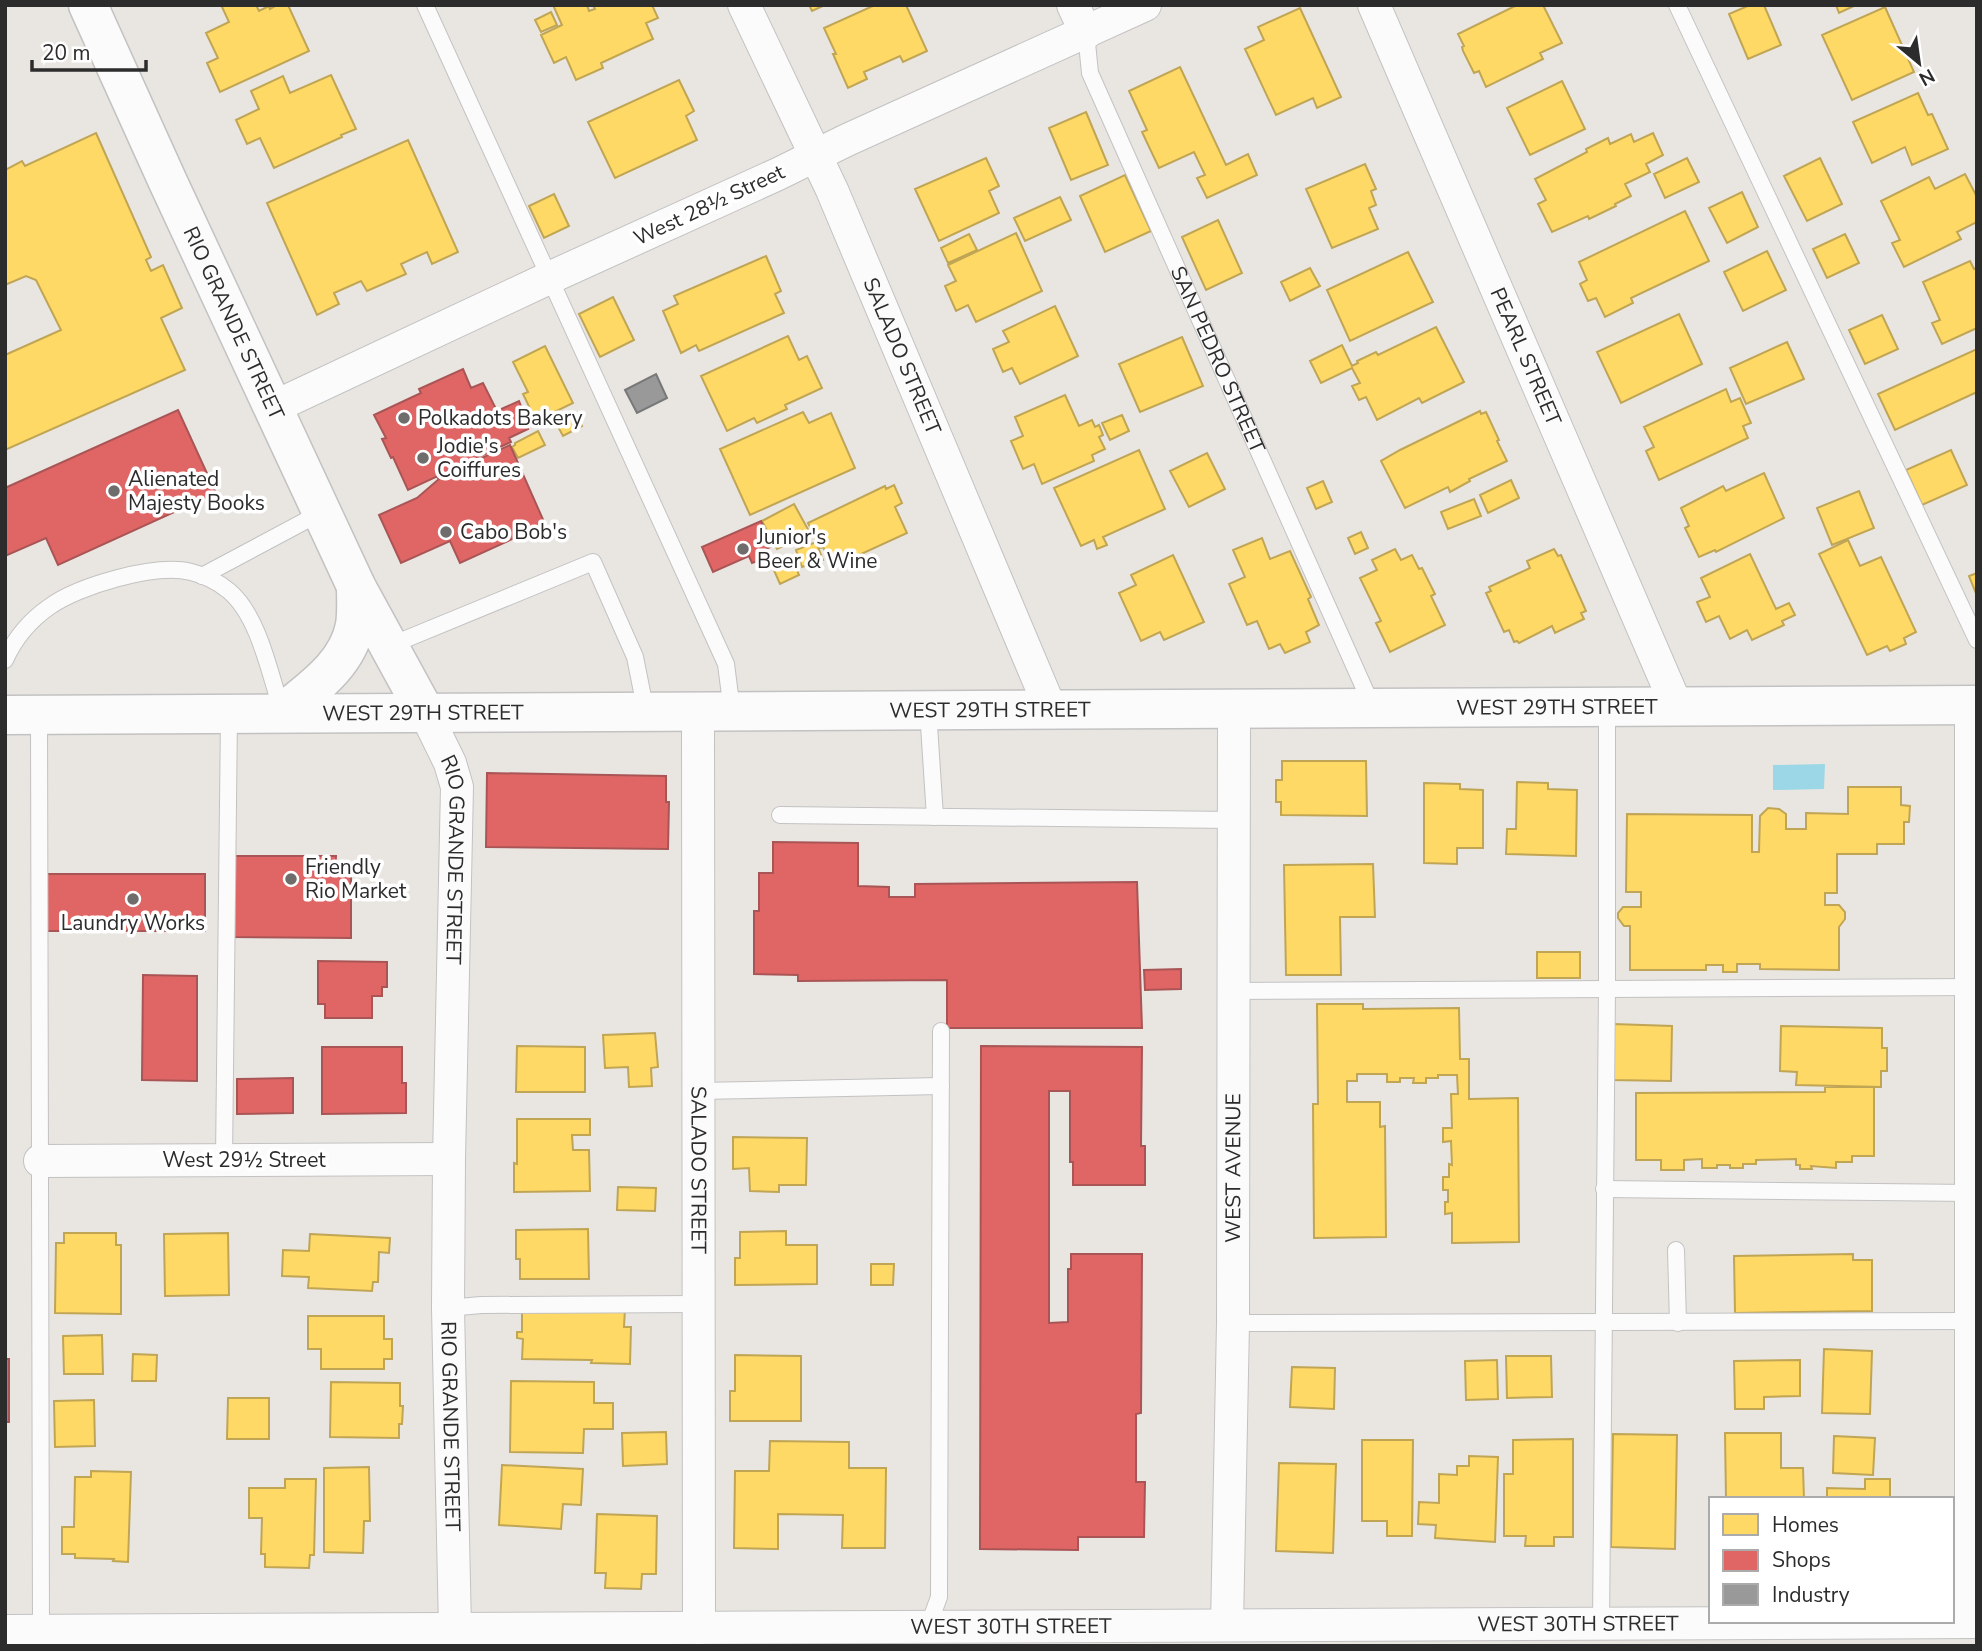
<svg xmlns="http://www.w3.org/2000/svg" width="1982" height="1651" font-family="'Nunito Sans',sans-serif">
<rect width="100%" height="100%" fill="#e9e6e2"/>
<!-- water -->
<path fill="#9bd7e6" d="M1825 764 1824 789 1773 790V765Z"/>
<!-- homes -->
<path fill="#ffd966" stroke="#c0a555" stroke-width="2" d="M226 5H256L259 11 269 6 270 9 277 5H288L309 51 220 92 207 63 218 58 206 33 229 22 222 7Z
M553 5H587L589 11 595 9 593 5H652L658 18 646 23 653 39 601 63 603 68 576 80 566 57 554 63 541 35 562 25Z
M809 5H825L812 11Z
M875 5H906L927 51 903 62 900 56 864 72 867 79 848 88 833 54H836L824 28Z
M1517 5H1543L1562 43 1540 53 1543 59 1486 87 1479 71 1474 73 1463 51 1462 47 1464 46 1458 34Z
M1750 5H1764L1781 45 1748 59 1729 14Z
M1836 5H1856L1839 13Z
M1885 7 1914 72 1852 100 1822 35Z
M1300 8 1341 97 1317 108 1313 98 1276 115 1245 49 1264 40 1258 27Z
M551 12 557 25 541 32 535 20Z
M1180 67 1226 165 1248 154 1257 175 1207 198 1197 178 1205 175 1194 152 1159 168 1142 132 1147 130 1129 91Z
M331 75 356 129 341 135 342 137 274 168 260 138 247 144 236 120 259 109 251 91 283 76 290 93Z
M679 80 694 111 686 116 697 140 615 178 588 122Z
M1562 81 1585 129 1530 155 1507 108Z
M1918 93 1928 115 1932 114 1948 149 1912 165 1905 147 1872 163 1853 122Z
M1086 112 1108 165 1071 180 1049 128Z
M96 133 151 257 146 260 151 271 163 265 182 308 161 318 185 370 5 450V355L61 330 36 280 26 276 5 285V170L22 161 25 166Z
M1653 133 1663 155 1646 164 1650 172 1625 184 1631 196 1615 204 1616 206 1589 219 1588 216 1552 232 1538 204 1546 200 1535 179 1587 152 1586 149 1608 138 1610 144 1631 134 1634 142Z
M408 140 458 252 432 264 427 252 401 264 406 274 367 291 361 281 334 293 339 304 317 315 267 203Z
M986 158 999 186 989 191 999 213 939 241 915 189Z
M1687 158 1699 182 1665 198 1654 174Z
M1820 158 1842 204 1807 221 1784 176Z
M1365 164 1376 189 1371 191 1376 205 1369 208 1378 229 1332 248 1306 189Z
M1965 174 1977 197V222L1957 232 1961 239 1904 267 1892 243 1900 240 1881 201 1929 177 1935 189Z
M1125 175 1151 231 1105 252 1080 196Z
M1742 192 1758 227 1727 243 1709 208Z
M554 194 569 226 544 238 529 206Z
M1060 197 1071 220 1025 241 1014 218Z
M1685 211 1709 261 1631 298 1633 303 1605 317 1596 298 1588 301 1580 284 1587 280 1579 262Z
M1218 220 1242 273 1206 290 1182 237Z
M1016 233 1042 291 976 322 968 305 956 311 945 286 956 281 948 265Z
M969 234 977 250 948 263 941 248Z
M1845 234 1859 263 1827 278 1813 249Z
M1767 251 1786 290 1743 311 1724 272Z
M1408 252 1433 302 1350 341 1327 290Z
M766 256 781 291 775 294 784 313 699 351 696 345 681 353 663 311 678 304 674 296Z
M1970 261 1974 269 1977 268V328L1942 344 1932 323 1940 320 1923 282Z
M1310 268 1320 286 1290 301 1281 282Z
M613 297 634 340 600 357 579 314Z
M1055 306 1078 356 1020 384 1012 368 1003 372 993 349 1009 342 1003 331Z
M1679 314 1702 364 1621 403 1597 352Z
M1882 315 1898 349 1865 364 1849 330Z
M1436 327 1464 382 1422 403 1419 398 1377 420 1366 397 1359 400 1352 386 1360 383 1352 368 1321 383 1310 361 1342 345 1352 366 1358 363 1357 361 1376 352 1378 355Z
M788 336 799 360 807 356 822 388 785 405 787 409 757 423 754 418 727 431 701 376Z
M1182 337 1203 386 1140 412 1119 364Z
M1787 342 1804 379 1746 404 1730 368Z
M545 346 573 403 536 421 523 394 528 392 513 362Z
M1977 349V392L1895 430 1878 394Z
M1726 389 1731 402 1740 398 1751 423 1743 426 1748 438 1659 480 1646 451 1654 447 1644 427Z
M1065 395 1079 426 1092 420 1095 427 1099 425 1103 435 1099 437 1105 449 1092 455 1094 461 1042 484 1034 464 1023 469 1011 441 1023 436 1015 417Z
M1480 411 1481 414 1486 412 1499 440 1497 441 1507 461 1469 479 1470 481 1450 492 1448 487 1405 508 1381 461 1400 450Z
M803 412 809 423 831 413 855 468 750 515 720 449Z
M576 414 582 426 563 436 556 423Z
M1122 415 1129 431 1110 440 1102 423Z
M538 431 545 445 518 458 512 447 515 445V443Z
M1139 450 1165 509 1103 537 1107 545 1097 549 1094 540 1081 546 1054 488Z
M1951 450 1967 485 1922 505 1906 470Z
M1207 453 1225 489 1189 507 1170 471Z
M1764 473 1784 518 1716 552 1715 550 1699 557 1685 528 1689 526 1681 508 1723 486 1726 491Z
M1511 480 1519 498 1488 513 1480 495Z
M1323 481 1332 502 1316 509 1307 488Z
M894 485 902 503 895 507 907 533 833 567 823 547 820 548 808 523 885 486 886 489Z
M1859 491 1874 528 1832 545 1817 508Z
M1474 499 1481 516 1448 529 1441 512Z
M794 504 810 533 777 549 762 521Z
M1361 532 1368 548 1355 554 1348 538Z
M1262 538 1270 559 1290 551 1311 597 1308 599 1319 625 1306 632 1310 642 1285 653 1280 644 1269 649 1257 621 1247 625 1229 584 1245 577 1233 550Z
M1848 540 1860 566 1881 557 1916 632 1904 638 1906 644 1890 651 1887 646 1867 655 1819 554Z
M816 542 823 560 802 567 796 550Z
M1395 549 1401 560 1412 555 1419 569 1422 568 1435 594 1431 596 1445 625 1390 652 1376 623 1381 621 1360 578 1377 570 1372 560Z
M1554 549 1558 556 1561 555 1586 611 1581 613 1584 619 1555 633 1552 626 1519 643 1517 641 1514 642 1509 630 1504 632 1486 593 1491 591 1489 587 1530 568 1527 561Z
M1750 554 1776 609 1789 603 1795 615 1782 621 1784 625 1752 640 1747 630 1730 639 1719 616 1706 622 1697 602 1710 597 1701 578Z
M1173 555 1204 622 1164 640 1160 632 1141 641 1119 593 1136 585 1131 575Z
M792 559 799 575 780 584 773 568Z
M1977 573V596L1969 576Z
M1282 761H1366L1367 816 1281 815V802H1276V780H1282Z
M1517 782 1548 783V789L1577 790 1576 856 1506 854 1507 829H1516Z
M1424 783 1460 784V789L1483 790V848H1457V864L1424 863Z
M1848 787H1901V805L1910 806 1909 822H1904V844H1877V854H1837V893H1825V905H1839L1845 912V919L1839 927V970L1760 969V964H1737V972H1723V965H1706V970H1630V926H1624L1618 918V913L1623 907H1641V892H1626L1627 814 1752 815V852H1759L1760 816 1768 808 1779 809 1786 814V829H1806V813L1848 814Z
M1373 864 1375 917H1340L1341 975H1286L1284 865Z
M1537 952H1580V978H1537Z
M1317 1004H1363V1009L1459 1008 1460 1059H1469V1099L1518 1098 1519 1242 1452 1243V1213L1445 1214V1202H1448V1190H1443V1177H1449V1164L1452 1165 1451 1141 1443 1142V1128H1452L1451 1094H1458L1457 1075H1438V1078H1426V1083H1413L1414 1078H1400V1082H1387V1074H1357V1081H1347V1102H1380V1127L1385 1126 1386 1237 1314 1238 1313 1104H1318Z
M1613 1024 1672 1026 1671 1081 1612 1080Z
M1781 1026 1882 1028V1048H1887V1071H1881V1087L1796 1085 1797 1072 1780 1071Z
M655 1033 658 1067 651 1068 652 1086 629 1087 628 1067 605 1068 603 1035Z
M517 1046 585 1047V1092H516Z
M1825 1087H1874V1156H1852V1162H1836V1168L1811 1166 1812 1169H1800V1165H1796V1159L1756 1160V1164H1743V1168H1730V1165H1717V1168H1702V1159L1684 1160V1170H1661V1160H1636V1093L1825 1092Z
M517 1119H590V1135H572L573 1150H589L590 1191 514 1192V1163L517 1164Z
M733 1137 807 1138 806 1185H779V1192L750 1191 749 1168 733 1169Z
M618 1187 656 1188 655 1211 617 1210Z
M588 1229 589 1279H520V1259H516V1230Z
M786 1231V1245H817V1284L735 1285V1258H740V1232Z
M64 1233H116V1245H121V1314L55 1313 56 1243H64Z
M228 1233 229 1295 165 1296 164 1234Z
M310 1234 390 1238 389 1253 379 1252 378 1282H373L372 1291 308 1288 309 1277 282 1276 283 1250 309 1251Z
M1853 1254V1260H1872V1311L1735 1313 1734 1256Z
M871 1264H894L893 1285H871Z
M522 1306 625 1308 624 1327H631L630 1364 591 1363 592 1360 522 1359 523 1339 517 1338V1332H522Z
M308 1316H384V1339H392V1359H384V1369H321V1349H308Z
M102 1335 103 1374H64L63 1336Z
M1824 1349 1872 1351 1870 1414 1822 1413Z
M133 1354 157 1355 156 1381H132Z
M735 1355 801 1356V1421H730V1391H735Z
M1506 1356H1551L1552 1397 1507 1398Z
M1497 1360 1498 1399 1466 1400 1465 1361Z
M1800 1360V1396L1764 1397V1409H1735L1734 1361Z
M1292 1367 1335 1368 1334 1409 1290 1407Z
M511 1381 594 1382V1403H613V1429H584L583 1453 510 1452Z
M331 1382 400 1383V1406H403L402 1424H399V1438L330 1437Z
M228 1398H269V1439H227Z
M94 1400 95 1446 55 1447 54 1401Z
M666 1432 667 1464 623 1466 622 1433Z
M1725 1433H1781V1468H1803L1804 1499H1726Z
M1613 1434 1677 1435 1675 1549 1611 1547Z
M1834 1436 1875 1438 1873 1475 1833 1473Z
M1573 1439V1537H1554V1546H1525L1526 1536H1504V1474H1513V1440Z
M1362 1440H1413L1412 1536H1387V1521H1362Z
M770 1441 849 1442V1468H886L885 1548H842L843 1515 778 1514V1549L734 1548 735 1471H769Z
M1469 1456 1498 1457 1495 1542 1435 1538 1436 1525 1418 1524 1419 1502 1439 1503V1474L1457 1475V1466H1469Z
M1279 1463 1336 1464 1333 1553 1276 1551Z
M502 1465 583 1469 581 1505 563 1504 561 1529 499 1525Z
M369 1467 370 1521H364L363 1553 324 1552V1468Z
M91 1471 131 1472 128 1562 113 1561 114 1559 75 1558V1554H62V1527H74L75 1477H91Z
M285 1479H316L314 1555H310L309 1568 265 1567V1554H261L262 1518H249V1488H285Z
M1865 1479H1890V1499H1827V1488L1865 1489Z
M597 1514 657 1516 656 1574H642L641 1589 605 1588 606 1573H595Z"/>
<!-- shops -->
<path fill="#e06666" stroke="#a55" stroke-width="2" d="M463 369 471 388 483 383 497 411 519 401 525 416 522 418 528 429 509 438 511 442 408 490 393 457 391 458 382 439 386 438 374 415 421 393 419 389Z
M178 410 216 493 58 565 46 538 5 556V488Z
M510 445 545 524 460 563 450 541 401 563 379 515 417 498 439 479 438 478Z
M761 521 772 546 762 551 765 558 752 563 749 556 713 572 702 547Z
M487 773 666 776V802H669L668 849 486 847Z
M773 842 858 843V886L889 887V897H915V884L1137 882 1142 1028H947V980L798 981V975L754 974V911H759V873H773Z
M231 856H336L335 874H351V938L231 937Z
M45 874H205V931H45Z
M318 961 387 962V987H382V996H372V1018H325V1004H318Z
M1181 969V989L1145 990 1144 970Z
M143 975 197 976V1081L142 1080Z
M981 1046 1142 1047 1141 1146H1145V1185H1073V1162H1070V1091H1049V1323L1068 1322V1269H1071V1254H1142L1141 1413 1136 1414V1482H1145L1144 1537H1078V1550L980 1549Z
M322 1047H402V1083H406V1113L322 1114Z
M293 1078V1113L237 1114V1079Z
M5 1313 6 1359H9V1422H5Z"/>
<!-- industry -->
<path fill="#999" stroke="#787878" stroke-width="2" d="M656 374 667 398 637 413 625 390Z"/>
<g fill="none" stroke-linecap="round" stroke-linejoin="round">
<defs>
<g id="lane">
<path d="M425 5 726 664 732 711"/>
<path d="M1677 5 1977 640"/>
<path id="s1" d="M1086 33 1090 73 1373 708"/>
<path d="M202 576 322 512"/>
<path d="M389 646 593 562 635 657 646 712"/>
<path d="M5 660C15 638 29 621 49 607 78 586 155 563 191 572 204 575 218 582 229 591 259 616 270 675 282 711"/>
<path d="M928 710 935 817"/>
<path d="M39 715 41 1631"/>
<path d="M780 815 1232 820"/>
<path d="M1234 991 1977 987"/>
<path d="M698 1091 941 1086"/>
<path d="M224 1160 229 714"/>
<path d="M1604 1189 1972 1193"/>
<path d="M1676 1250 1678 1323"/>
<path d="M448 1308 481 1305 699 1304"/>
<path d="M1233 1323 1974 1321"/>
<path d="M1601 1624 1607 989V707"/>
<path d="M928 1627 939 1597 941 1031"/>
</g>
<g id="street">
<path id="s2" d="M744 5 832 190 1051 710"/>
<path d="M1073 5 1086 33"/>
<path id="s3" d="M1374 5 1677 707"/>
<path d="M274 407 549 278 778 174 847 140 1145 5"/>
<path d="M1971 705V1622"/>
<path id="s4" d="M698 712 699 1628"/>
<path id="s5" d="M426 714 450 763 457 787 449 1159 448 1308 455 1629"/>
<path d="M40 1161 449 1159"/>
<path id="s6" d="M1227 1625 1233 1323 1234 710"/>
<path id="s7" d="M5 1631 1977 1622"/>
</g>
<g id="secondary">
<path id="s8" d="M88 5 168 182 356 586 426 714"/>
<path d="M282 713C311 689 348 665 355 625 357 613 356 599 356 586"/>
<path id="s9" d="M5 715 1977 705"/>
</g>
</defs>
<!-- lane casing -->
<use href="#lane" stroke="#c3c2c2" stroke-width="18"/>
<!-- street casing -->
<use href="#street" stroke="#c3c2c2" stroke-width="34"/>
<!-- secondary casing -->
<use href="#secondary" stroke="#c3c2c2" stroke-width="41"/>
<!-- lane -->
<use href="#lane" stroke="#fcfbfb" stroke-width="16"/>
<!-- street -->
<use href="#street" stroke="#fcfbfb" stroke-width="32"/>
<!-- secondary -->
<use href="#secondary" stroke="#fcfbfb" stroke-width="38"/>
</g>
<!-- markers -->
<g fill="#6e6d6c" stroke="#fff" stroke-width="2.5">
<circle cx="404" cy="418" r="7"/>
<circle cx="423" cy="458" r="7"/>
<circle cx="114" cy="491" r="7"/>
<circle cx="446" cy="532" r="7"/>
<circle cx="743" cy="549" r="7"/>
<circle cx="291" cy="879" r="7"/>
<circle cx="133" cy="899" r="7"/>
</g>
<g text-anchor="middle" stroke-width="7" stroke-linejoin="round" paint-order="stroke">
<!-- street labels -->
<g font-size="21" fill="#2c2c2c" stroke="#fff">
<text transform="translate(709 205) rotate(-25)" y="7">West 28½ Street</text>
<text dy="7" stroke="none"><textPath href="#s8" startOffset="350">RIO GRANDE STREET</textPath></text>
<text dy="7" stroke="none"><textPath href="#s2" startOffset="385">SALADO STREET</textPath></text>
<text dy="7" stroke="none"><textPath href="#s3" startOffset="383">PEARL STREET</textPath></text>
<text dy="7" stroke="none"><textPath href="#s1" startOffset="354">SAN PEDRO STREET</textPath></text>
<text dy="7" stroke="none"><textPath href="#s9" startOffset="1552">WEST 29TH STREET</textPath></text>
<text dy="7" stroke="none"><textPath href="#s9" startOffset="985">WEST 29TH STREET</textPath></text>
<text dy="7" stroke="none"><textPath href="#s9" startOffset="418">WEST 29TH STREET</textPath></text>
<text dy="7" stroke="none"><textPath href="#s5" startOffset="152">RIO GRANDE STREET</textPath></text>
<text x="244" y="1167">West 29½ Street</text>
<text dy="7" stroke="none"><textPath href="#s6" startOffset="457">WEST AVENUE</textPath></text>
<text dy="7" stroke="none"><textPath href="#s4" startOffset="458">SALADO STREET</textPath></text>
<text dy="7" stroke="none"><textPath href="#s5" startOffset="719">RIO GRANDE STREET</textPath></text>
<text dy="7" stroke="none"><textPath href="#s7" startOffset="1573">WEST 30TH STREET</textPath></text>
<text dy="7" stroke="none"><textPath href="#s7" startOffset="1006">WEST 30TH STREET</textPath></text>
</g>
<!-- poi labels -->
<g font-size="21" fill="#2c2c2c" stroke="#fff" text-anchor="start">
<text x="418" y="425">Polkadots Bakery</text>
<text x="437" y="453">Jodie's<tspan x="437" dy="24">Coiffures</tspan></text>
<text x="128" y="486">Alienated<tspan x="128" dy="24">Majesty Books</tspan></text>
<text x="460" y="539">Cabo Bob's</text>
<text x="757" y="544">Junior's<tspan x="757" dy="24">Beer &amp; Wine</tspan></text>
<text x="305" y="874">Friendly<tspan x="305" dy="24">Rio Market</tspan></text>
<text x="133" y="930" text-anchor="middle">Laundry Works</text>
</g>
</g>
<!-- border -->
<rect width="1982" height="1651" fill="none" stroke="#2c2c2c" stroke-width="14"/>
<!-- legend -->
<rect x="1709" y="1497" width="245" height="126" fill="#ffffff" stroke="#ababab" stroke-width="2"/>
<rect x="1723" y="1514" width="35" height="21" fill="#ffd966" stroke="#ababab" stroke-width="2"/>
<text x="1772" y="1532" font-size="21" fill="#2c2c2c">Homes</text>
<rect x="1723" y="1550" width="35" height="21" fill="#e06666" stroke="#ababab" stroke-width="2"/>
<text x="1772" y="1567" font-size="21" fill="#2c2c2c">Shops</text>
<rect x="1723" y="1584" width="35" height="21" fill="#999999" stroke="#ababab" stroke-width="2"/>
<text x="1772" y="1602" font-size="21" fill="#2c2c2c">Industry</text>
<!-- north arrow -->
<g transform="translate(1919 63) rotate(151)" stroke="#ffffff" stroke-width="5" paint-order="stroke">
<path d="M0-5L12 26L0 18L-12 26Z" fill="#2c2c2c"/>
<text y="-10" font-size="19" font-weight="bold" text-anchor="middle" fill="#2c2c2c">N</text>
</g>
<!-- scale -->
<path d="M32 60v10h114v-10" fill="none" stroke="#2c2c2c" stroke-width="3.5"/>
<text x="42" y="60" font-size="21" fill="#2c2c2c" stroke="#ffffff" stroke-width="5" paint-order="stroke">20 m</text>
</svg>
